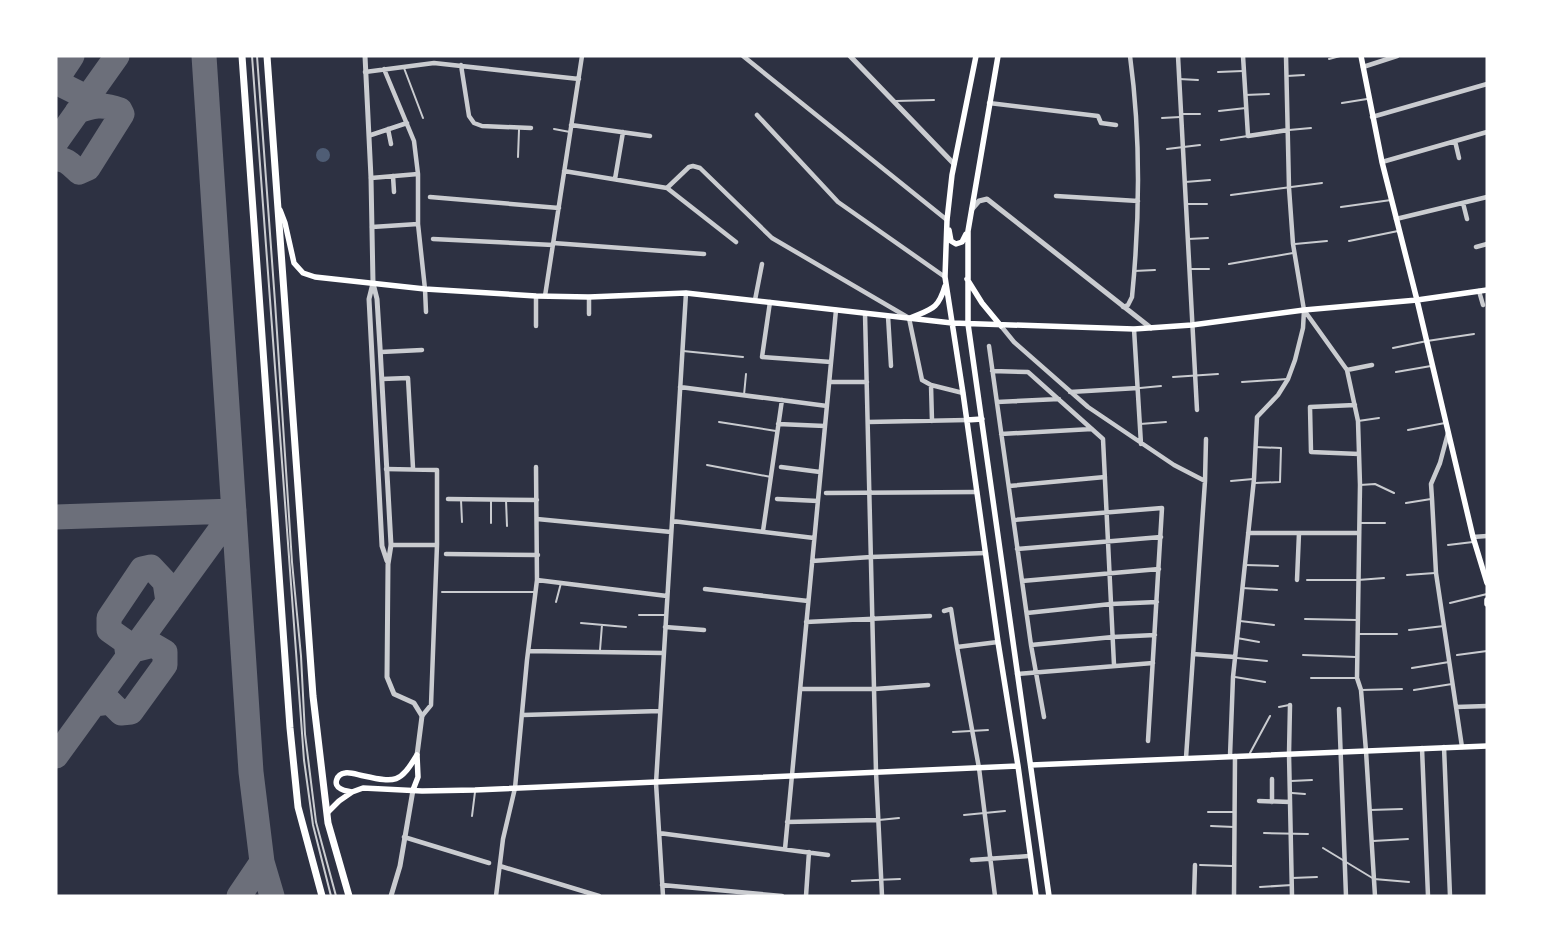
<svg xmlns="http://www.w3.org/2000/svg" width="1543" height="952" font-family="Karla,sans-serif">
<rect width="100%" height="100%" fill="#2d3142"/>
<!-- water -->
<path fill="#4f5d75" d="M316 155a7 7 0 1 1 14 0a7 7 0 1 1-14 0Z"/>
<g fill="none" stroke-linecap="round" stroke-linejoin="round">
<!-- taxiway -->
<path stroke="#6c6f7a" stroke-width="25" d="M72 56C67 65 57 74 60 84L80 94 82 100V106
M204 56 251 772 262 862 239 896
M56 142 117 56
M56 159C67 159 71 165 79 172L88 168 122 114 120 110C104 104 92 105 77 112
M56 517 234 511
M128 656 126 642 109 630V618L142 569 151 567 165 582 168 602
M94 704 110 702 121 713 131 712 165 665V652L153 645 133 650
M56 756 234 511
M262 862 272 896"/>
<!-- service -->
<path stroke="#caccd0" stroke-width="2" d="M252 56 304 760 313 825 331 896
M257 56 275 302 292 562 301 656 305 734 316 822 336 896
M1329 59 1340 56
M404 68 423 118
M1218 72 1243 71
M1287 76 1304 75
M1179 79 1198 80
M1245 95 1269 94
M896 101 934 100
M1342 103 1367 99
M1219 111 1246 108
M1181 114H1200
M1162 118 1180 117
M554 129 570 132
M1289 130 1311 128
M1221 140 1248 136
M1167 149 1200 145
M518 157 519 130
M1185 182 1210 180
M1231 195 1322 183
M1187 204H1207
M1341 207 1391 200
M1188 239 1208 238
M1349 241 1398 231
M1295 244 1327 241
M1229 264 1293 253
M1191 269H1209
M1134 271 1155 270
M1393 348 1427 341 1474 334
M683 351 743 357
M1396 372 1431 366
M1173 377 1218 374
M1242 382 1287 379
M1140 388 1161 386
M744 395 746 374
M1358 421 1379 418
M719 422 776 431
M1140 424 1166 422
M1408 430 1445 423
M707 465 771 477
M1231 481 1253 479
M1255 483 1280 482 1281 448 1255 447
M1360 485 1375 484 1394 493
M461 500 462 522
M491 500V523
M506 500 507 526
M1406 503 1431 499
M1361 523H1385
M1448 545 1473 542
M1245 565 1278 566
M1407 575 1435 573
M1307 580H1358L1384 578
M1242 588 1277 590
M442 592H535
M556 602 561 583
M1450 603 1487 594
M639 615H666
M1305 619 1357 620
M1240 621 1274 625
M581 623 626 627
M1409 630 1444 626
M1359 634H1397
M1237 638 1259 642
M600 650 602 625
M1303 655 1356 657
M1457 655 1487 651
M1237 658 1267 661
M1412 668 1449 662
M1235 677 1265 682
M1311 678H1356
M1361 690 1402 689
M1414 690 1452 684
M1279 707 1289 705
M953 732 988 730
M1250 753 1270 716
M1291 781 1312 780
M1292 793 1305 794
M1370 810 1402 809
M1208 812H1233
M964 815 1005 811
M472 816 475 792
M879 820 899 818
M1211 826 1234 827
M1264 833 1308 834
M1373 841 1408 839
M1323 848 1374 879 1409 882
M1200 865 1232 866
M1292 878 1317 877
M852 881 900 879
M1260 887 1292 885"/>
<!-- minor -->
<path stroke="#caccd0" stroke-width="4.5" d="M743 56 947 220
M1178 56 1197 410
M1243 56 1248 136 1288 130
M461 65 469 116 474 123 482 126 531 128
M1363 67 1397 56
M384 69 414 141 418 174V224L425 289 426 312
M365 72 434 63 579 79
M989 103 1098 116 1101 123 1116 125
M757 115 838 202 945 277
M1372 117 1487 84
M571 125 650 136
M388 129 391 144
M371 135 407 123
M1455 141 1459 158
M1382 162 1487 132
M564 171 667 188 736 242
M393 176 394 192
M371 178 418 174
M615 179 623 132
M667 188 689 167 693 166 700 168 772 238 909 318 922 380 931 385 963 393
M1056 196 1138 201
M430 197 559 208
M1463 203 1467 219
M1396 219 1487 197
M372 227 418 224
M433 239 553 245
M553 243 704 254
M1476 247 1487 244
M1479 291 1483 305
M536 296V326
M545 296 582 56
M755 300 762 264
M770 302 762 357 831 362
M1123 307 1128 305 1132 297C1140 216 1141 137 1130 56
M1304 310 1347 370 1358 421 1360 485 1357 678 1361 690 1366 751 1375 896
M865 313 876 772 882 896
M589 314V297
M888 316 891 366
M1001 326 1014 342 1088 407 1174 465 1205 481
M1134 329 1141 444
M989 346 1031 645 1044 717
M381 352 422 350
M1347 370 1372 365
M992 371 1028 372 1103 439 1114 665
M382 379 408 378 413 468
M829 382H867
M931 385 932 421
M680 387 827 406
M1070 392 1138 388
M997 402 1059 399
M1355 405 1310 407 1311 452 1359 454
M868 422 967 420
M778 424 825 426
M1448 433 1440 463 1431 484 1432 499 1436 573 1462 747
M1001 434 1092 429
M781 467 820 472
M386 469 437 470V545L431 705 422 716
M1009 486 1105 477
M826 493 977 492
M448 499 537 500
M777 499 818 501
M537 519 671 532
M1014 520 1162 508 1148 741
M672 521 814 538
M763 531 782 400
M1248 533H1358
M1473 537 1487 536
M391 545H437
M1017 549 1161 537
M446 554 538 555
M812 561 871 557 986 553
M537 580 667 596
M1297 580 1299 533
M1022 581 1159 569
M705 589 808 601
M944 611 951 609 957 647
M1027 613 1111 604 1157 602
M806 622 930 616
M665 627 704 630
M1031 645 1113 637 1155 635
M528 651 664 653
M1193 654 1235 657
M1017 674 1153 663
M800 689H875L928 685
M1290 705 1289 754 1292 896
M1456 707 1487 706
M1339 709 1346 896
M523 715 660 711
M1444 747 1450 896
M1422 748 1428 896
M1230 756 1233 677 1254 479 1257 417 1278 395 1288 379 1295 360 1303 328 1304 310 1293 244 1289 188 1286 56
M1186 758 1205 481 1206 439
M1272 779V802
M1259 801 1290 802
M787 822 878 820
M659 833 828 855
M404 837 489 863
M785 849 836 310
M972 860 1029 856
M500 866 599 896
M662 885 782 896
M496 896 503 839 515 788 527 660 537 580 536 467
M663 896 656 783 686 293
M806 896 809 852
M995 896 979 768 957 647 998 642
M1194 896 1195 865
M1234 896 1235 756"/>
<!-- tertiary -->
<path stroke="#caccd0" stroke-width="5" d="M365 56 371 178 373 283 377 299 380 347 391 545 388 564 387 677 394 694 414 703 422 716 417 755
M850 56 954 164
M972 209 979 201 987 199 1151 328
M373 283 369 299 382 546 387 561
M391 896 400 866 413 790"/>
<!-- secondary -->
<path stroke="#fff" stroke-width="5.5" d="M976 56 952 175 947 220 945 277 963 393 998 642 1018 766 1036 896
M998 56 968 231V324L1049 896
M1361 56 1382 162 1417 300 1473 537 1487 583
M280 210 285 223 294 263 303 273 315 277 425 289 536 296 589 297 686 293 952 323 1134 329 1192 325 1304 310 1417 300 1487 290
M949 230 951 241 956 244 962 242 966 234
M967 279 982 303 1001 326
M910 318C931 309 938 310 945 286
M967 420 982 419
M1487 600V604
M1031 765 1487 746
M413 790 418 777 417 755
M352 792C348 791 344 791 341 789 332 785 337 774 345 773 351 772 358 775 364 776 396 783 400 783 417 755
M327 813 339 801 352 792 363 788 422 791 475 790 1018 766"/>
<!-- trunk -->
<path stroke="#fff" stroke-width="7" d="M242 56 290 728 298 807 322 896
M267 56 313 696 328 823 349 896"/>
</g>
<!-- border -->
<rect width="1543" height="952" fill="none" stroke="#ffffff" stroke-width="115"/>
</svg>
